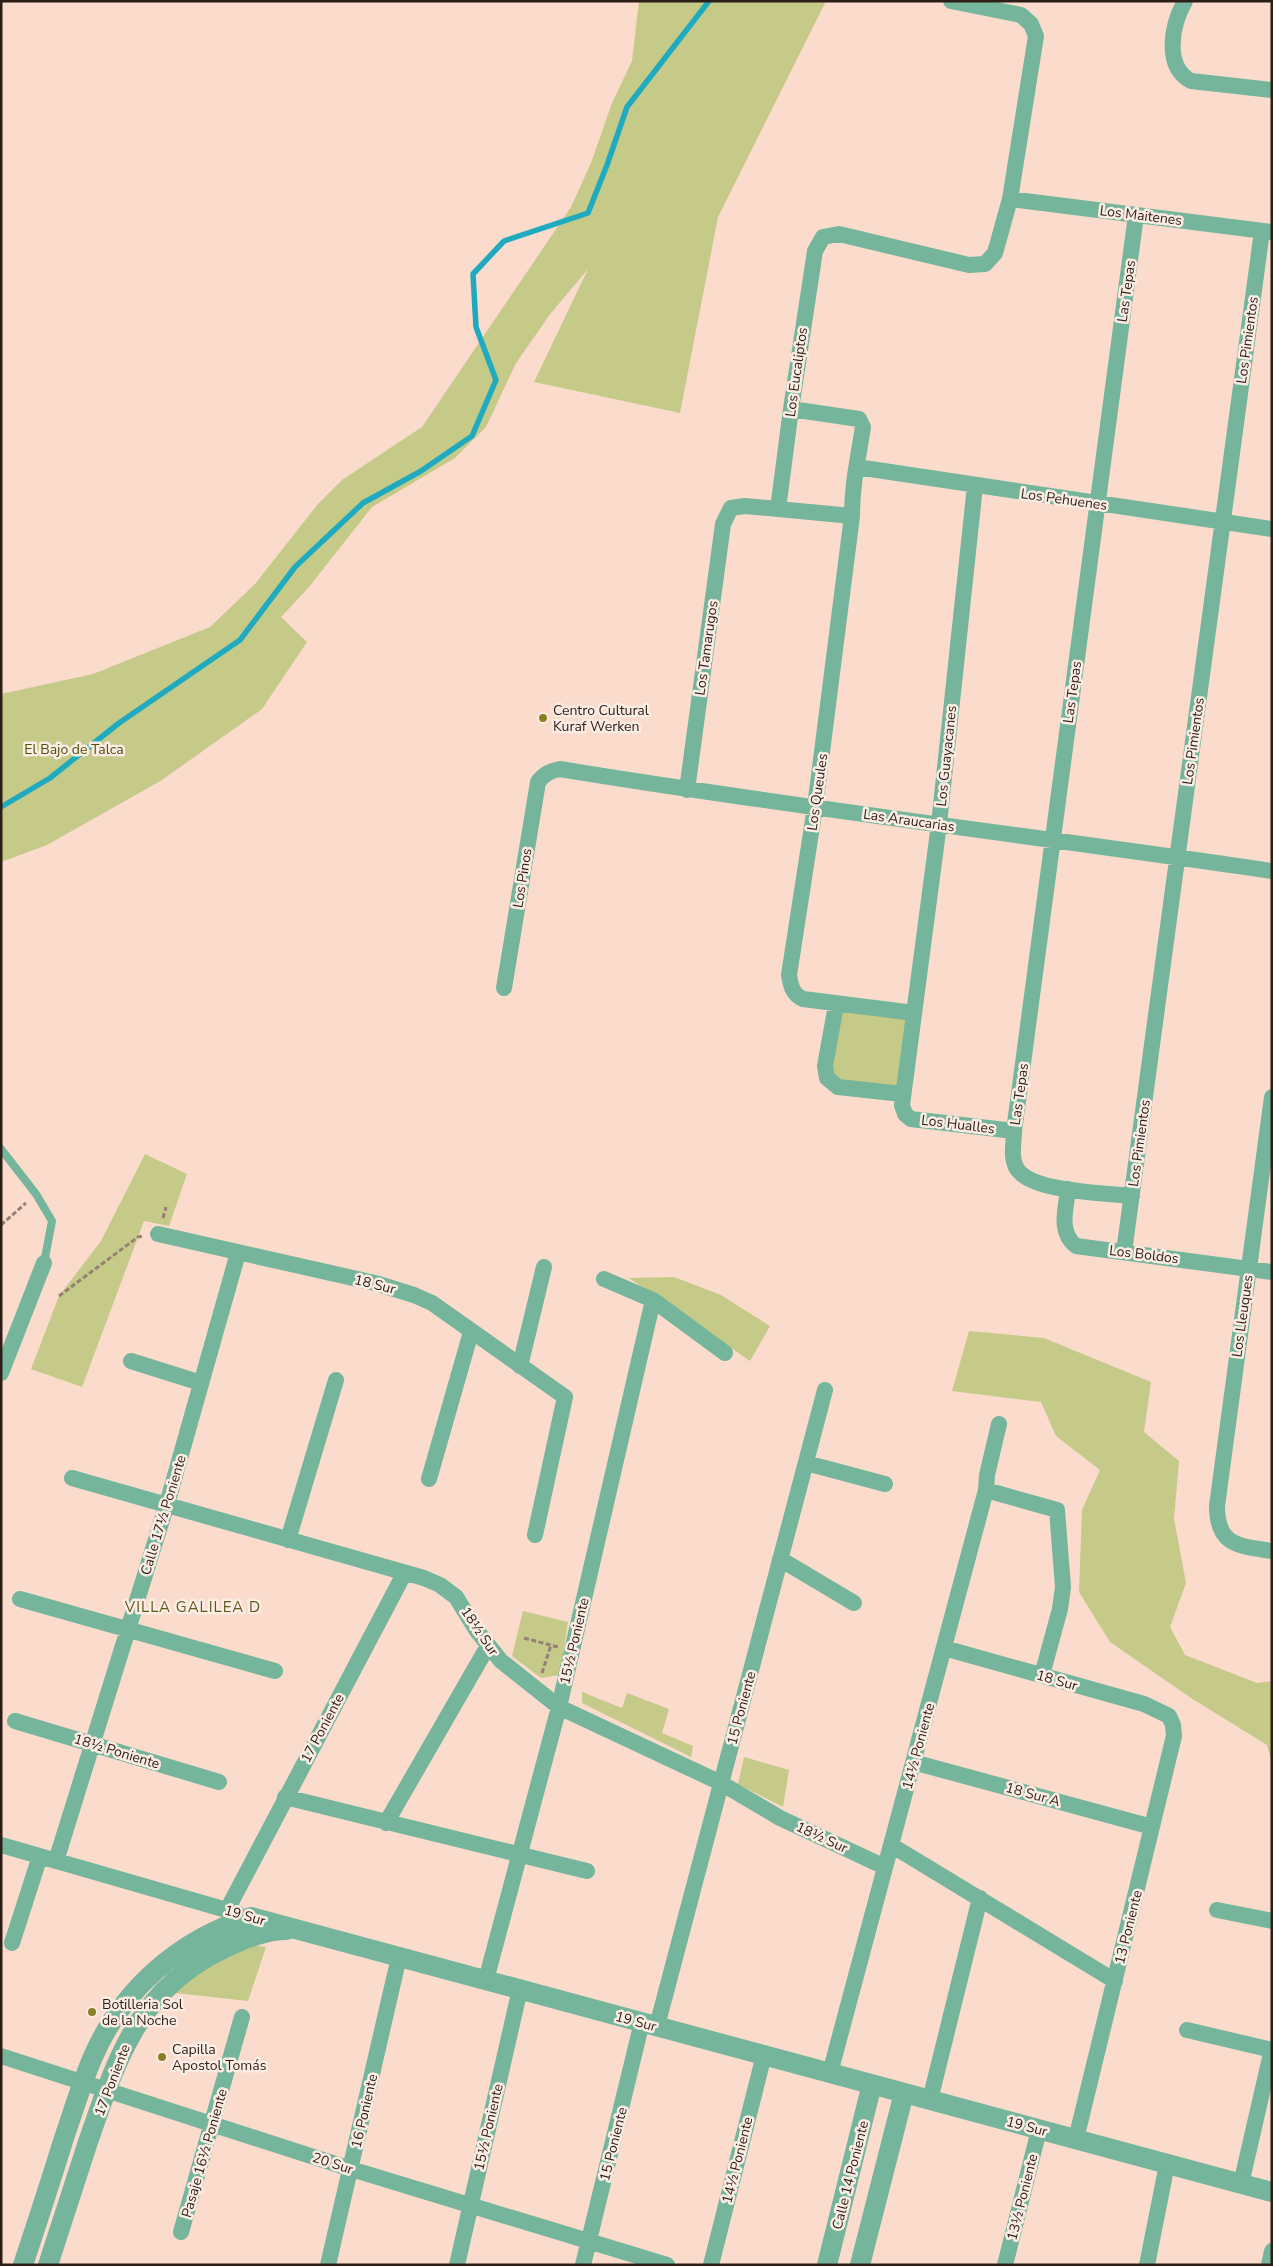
<svg xmlns="http://www.w3.org/2000/svg" width="1273" height="2266" font-family="'Nunito Sans',sans-serif">
<rect width="100%" height="100%" fill="#fadbcc"/>
<!-- green -->
<path fill="#c5ca89" d="M639 1H826L718 217 680 413 534 382 588 269 551 313 516 363 486 427 455 458 372 507 309 587 281 617 307 642 262 709 162 780 47 845 1 862V694L93 674 210 627 255 584 318 504 342 480 422 427 571 207 591 163 612 103 632 61Z
M836 1005 914 1013 902 1094 827 1078Z
M145 1154 187 1174 169 1226 144 1221 82 1387 31 1369 59 1296 101 1241Z
M674 1277 721 1295 770 1326 750 1361 629 1278Z
M969 1331 1044 1338 1151 1382 1144 1432 1179 1461 1174 1519 1186 1583 1170 1627 1185 1655 1257 1683 1272 1681V1765L1267 1745 1191 1698 1110 1642 1079 1592 1082 1510 1100 1470 1056 1436 1041 1402 952 1391Z
M523 1611 568 1622 560 1675 541 1678 512 1656Z
M582 1692 622 1708 627 1693 669 1709 662 1733 693 1746 691 1757 582 1703Z
M744 1757 789 1770 783 1807 738 1784Z
M250 1945 266 1947 248 2001 158 1991Z"/>
<g fill="none" stroke-linecap="round" stroke-linejoin="round">
<!-- stream -->
<path stroke="#20aabf" stroke-width="5.5" d="M1 807 50 778 119 723 240 640 295 567 363 503 421 471 472 436 496 380 476 327 473 274 504 241 588 213 607 165 627 107 709 1"/>
<!-- path -->
<path stroke="#967f74" stroke-width="3" stroke-dasharray="5 2.5" stroke-linecap="butt" d="M163 1218 166 1207
M1 1225 26 1203
M59 1296 138 1237 143 1236
M524 1638 558 1647
M542 1673 551 1645"/>
<!-- service -->
<path stroke="#74b59c" stroke-width="8" d="M1 1149 36 1194 52 1221 44 1263"/>
<!-- minor -->
<path stroke="#74b59c" stroke-width="16" d="M1185 1C1172 24 1163 66 1191 81L1272 90
M1010 199 1272 232
M791 409 859 419 863 427C858 459 852 484 852 516L815 807 789 975C791 986 792 994 803 999L914 1013
M857 467 1272 529
M975 486 939 824 902 1105 905 1114 911 1119 1014 1131
M778 509 791 409 815 251 823 237 839 234 969 265 985 264 995 253 1010 199 1036 36 1031 24 1021 15 951 1
M687 790 723 524 731 508 745 506 852 516
M504 988 538 782C544 774 550 771 560 769 797 808 1035 836 1272 871
M836 1005 825 1066 827 1078 838 1087 902 1094
M1272 1097 1217 1506C1217 1546 1239 1546 1272 1551
M1068 1189C1066 1209 1058 1232 1076 1246L1272 1272
M1132 1196C1105 1193 1032 1192 1017 1169 1010 1158 1014 1143 1014 1131L1136 215
M158 1234 375 1283 414 1295 432 1303 565 1397 535 1535
M1124 1252 1262 231
M604 1279 653 1300 725 1353
M131 1361 201 1383
M520 1366 544 1267
M1 1373 44 1263
M806 1463 885 1484
M72 1478 424 1578 440 1585 456 1597 477 1631 501 1661 559 1707 721 1783 780 1818 885 1867
M429 1479 471 1332
M986 1490 1057 1510 1063 1587 1060 1609 1042 1675
M288 1540 336 1380
M780 1559 854 1603
M20 1599 275 1671
M944 1648 1144 1704 1169 1716 1173 1725 1174 1736 1076 2139
M15 1721 219 1782
M913 1762 1152 1827
M285 1797 587 1871
M386 1823 488 1646
M1 1845 237 1913
M891 1845 1115 1981
M56 1861 167 1504 238 1253
M227 1910 404 1574
M1217 1910 1272 1921
M12 1943 40 1856
M486 1980 559 1707 653 1300
M657 2026 825 1390
M1187 2030 1272 2050
M1 2056 351 2169 667 2265
M830 2073 986 1490 987 1475 999 1424
M930 2100 980 1898
M1241 2184 1272 2049
M181 2232 242 2017
M328 2265 399 1957
M457 2265 520 1989
M583 2265 642 2022
M711 2265 764 2055
M1005 2265 1039 2130
M1147 2265 1167 2164
M1269 2265 1272 2251"/>
<!-- tertiary -->
<path stroke="#74b59c" stroke-width="20" d="M23 2265C37 2223 51 2180 64 2138 73 2112 81 2085 92 2059 121 1990 180 1939 251 1917L1272 2192
M48 2265C61 2224 75 2183 88 2142 117 2058 138 1989 225 1948 244 1939 265 1930 287 1930
M827 2265 872 2084
M860 2265 904 2093"/>
</g>
<!-- markers -->
<g fill="#8c8027" stroke="#fbece4" stroke-width="2">
<circle cx="543" cy="718" r="5"/>
<circle cx="92" cy="2012" r="5"/>
<circle cx="162" cy="2057" r="5"/>
</g>
<g text-anchor="middle" stroke-width="5" stroke-linejoin="round" paint-order="stroke">
<!-- street labels -->
<g font-size="14" fill="#2c1e17" stroke="#fbece4">
<text transform="translate(1141 215) rotate(7)" y="5">Los Maitenes</text>
<text transform="translate(1126 291) rotate(-82)" y="5">Las Tepas</text>
<text transform="translate(1247 340) rotate(-82)" y="5">Los Pimientos</text>
<text transform="translate(796 372) rotate(-82)" y="5">Los Eucaliptos</text>
<text transform="translate(1064 499) rotate(8)" y="5">Los Pehuenes</text>
<text transform="translate(706 648) rotate(-82)" y="5">Los Tamarugos</text>
<text transform="translate(1072 692) rotate(-82)" y="5">Las Tepas</text>
<text transform="translate(1193 741) rotate(-82)" y="5">Los Pimientos</text>
<text transform="translate(946 756) rotate(-84)" y="5">Los Guayacanes</text>
<text transform="translate(817 792) rotate(-82)" y="5">Los Queules</text>
<text transform="translate(909 820) rotate(8)" y="5">Las Araucarias</text>
<text transform="translate(522 878) rotate(-81)" y="5">Los Pinos</text>
<text transform="translate(1019 1094) rotate(-82)" y="5">Las Tepas</text>
<text transform="translate(958 1124) rotate(7)" y="5">Los Hualles</text>
<text transform="translate(1139 1143) rotate(-82)" y="5">Los Pimientos</text>
<text transform="translate(1144 1254) rotate(7)" y="5">Los Boldos</text>
<text transform="translate(375 1284) rotate(14)" y="5">18 Sur</text>
<text transform="translate(1242 1316) rotate(-82)" y="5">Los Lleuques</text>
<text transform="translate(163 1515) rotate(-73)" y="5">Calle 17½ Poniente</text>
<text transform="translate(480 1631) rotate(56)" y="5">18½ Sur</text>
<text transform="translate(574 1641) rotate(-77)" y="5">15½ Poniente</text>
<text transform="translate(1057 1680) rotate(16)" y="5">18 Sur</text>
<text transform="translate(741 1708) rotate(-75)" y="5">15 Poniente</text>
<text transform="translate(322 1728) rotate(-62)" y="5">17 Poniente</text>
<text transform="translate(918 1746) rotate(-75)" y="5">14½ Poniente</text>
<text transform="translate(117 1751) rotate(17)" y="5">18½ Poniente</text>
<text transform="translate(1033 1794) rotate(15)" y="5">18 Sur A</text>
<text transform="translate(822 1837) rotate(25)" y="5">18½ Sur</text>
<text transform="translate(245 1915) rotate(16)" y="5">19 Sur</text>
<text transform="translate(1128 1927) rotate(-76)" y="5">13 Poniente</text>
<text transform="translate(636 2021) rotate(15)" y="5">19 Sur</text>
<text transform="translate(112 2080) rotate(-69)" y="5">17 Poniente</text>
<text transform="translate(364 2111) rotate(-77)" y="5">16 Poniente</text>
<text transform="translate(1027 2126) rotate(15)" y="5">19 Sur</text>
<text transform="translate(488 2127) rotate(-77)" y="5">15½ Poniente</text>
<text transform="translate(613 2144) rotate(-76)" y="5">15 Poniente</text>
<text transform="translate(204 2153) rotate(-74)" y="5">Pasaje 16½ Poniente</text>
<text transform="translate(737 2160) rotate(-76)" y="5">14½ Poniente</text>
<text transform="translate(333 2163) rotate(18)" y="5">20 Sur</text>
<text transform="translate(850 2175) rotate(-76)" y="5">Calle 14 Poniente</text>
<text transform="translate(1022 2197) rotate(-76)" y="5">13½ Poniente</text>
</g>
<!-- poi labels -->
<g font-size="14" fill="#2c1e17" stroke="#fbece4" text-anchor="start">
<text x="553" y="715">Centro Cultural<tspan x="553" dy="16">Kuraf Werken</tspan></text>
<text x="102" y="2009">Botilleria Sol<tspan x="102" dy="16">de la Noche</tspan></text>
<text x="172" y="2054">Capilla<tspan x="172" dy="16">Apostol Tomás</tspan></text>
</g>
<!-- park labels -->
<g font-size="14" fill="#4e500d" stroke="#fbece4">
<text x="74" y="754">El Bajo de Talca</text>
</g>
<!-- neighbourhood labels -->
<g font-size="15" letter-spacing="1" fill="#61581c" stroke="#fbece4">
<text x="193" y="1612">VILLA GALILEA D</text>
</g>
</g>
<!-- border -->
<rect width="1273" height="2266" fill="none" stroke="#2c1e17" stroke-width="5"/>
</svg>
